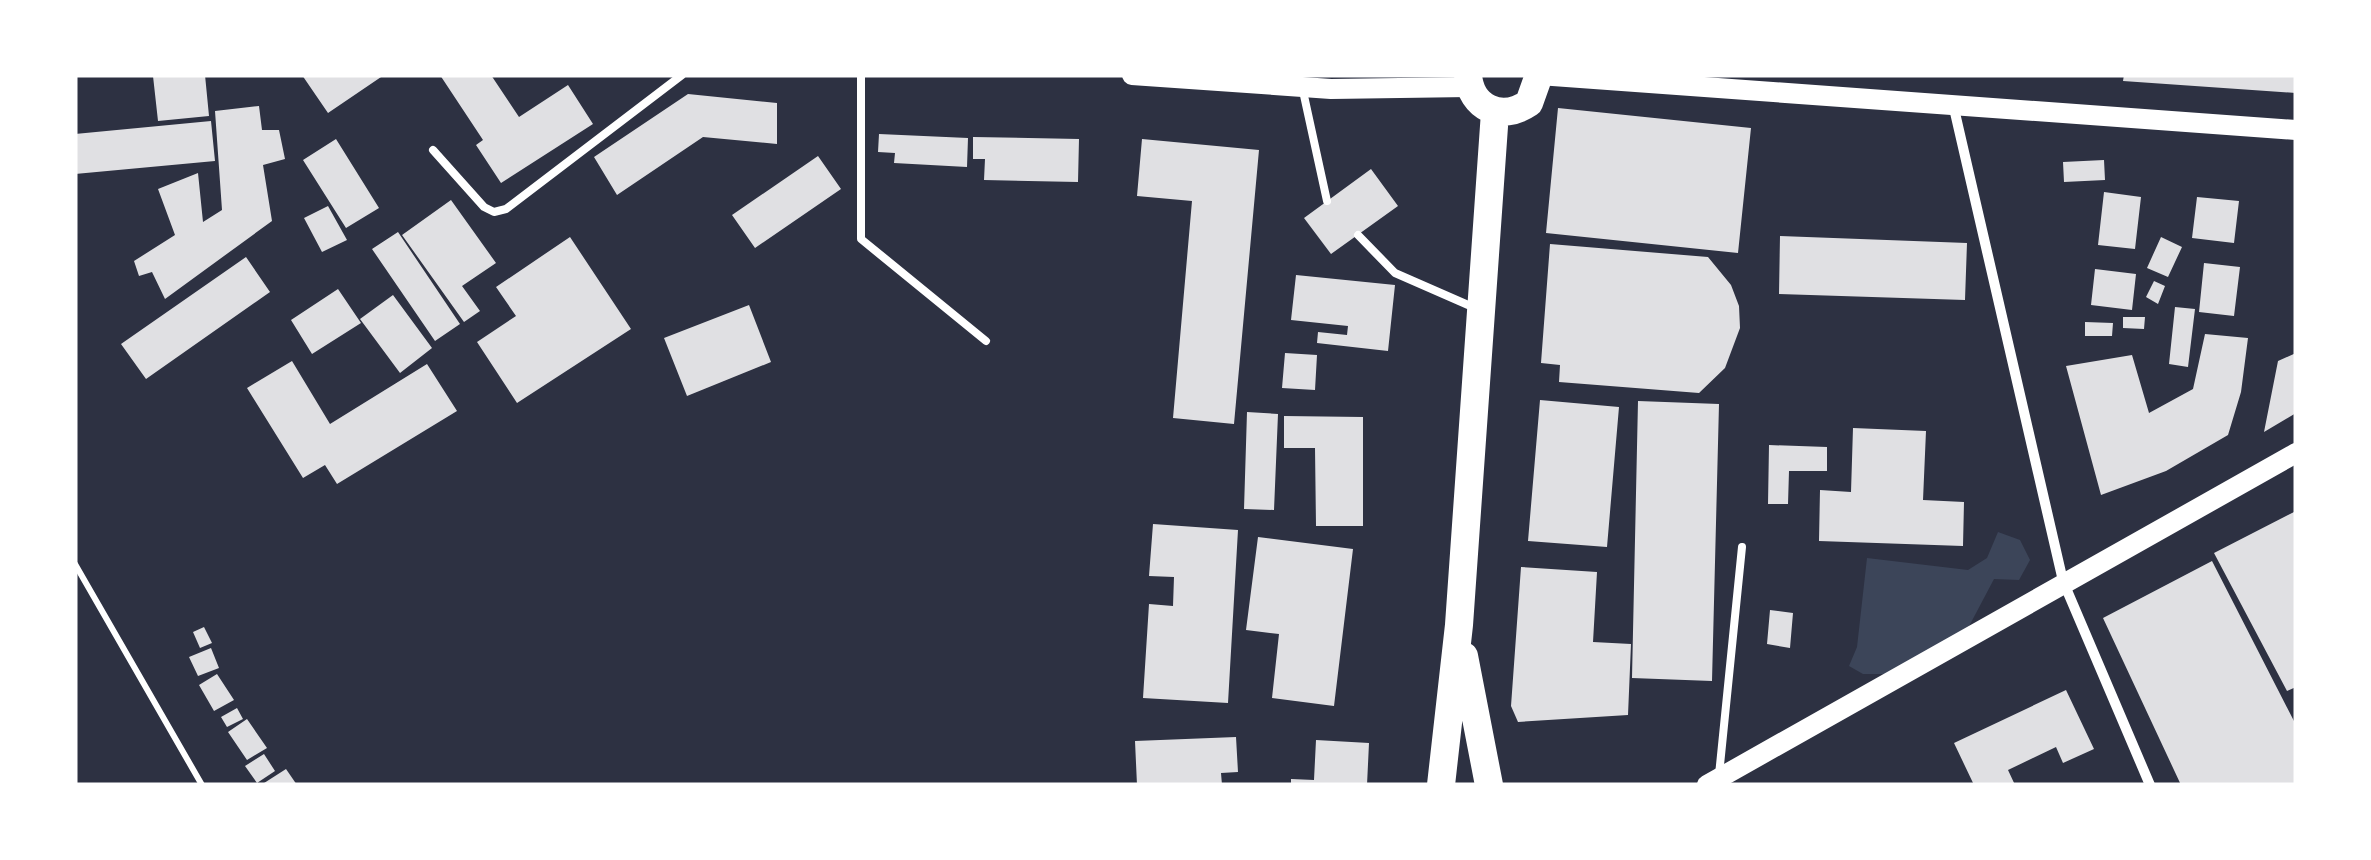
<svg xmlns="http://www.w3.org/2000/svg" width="2371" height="860" font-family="'DejaVu Sans',sans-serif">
<rect width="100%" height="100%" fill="#2d3142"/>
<!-- green -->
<path fill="#3c4559" d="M1998 532 2020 540 2030 560 2019 580 1994 579 1966 632 1886 674H1863L1849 666 1857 647 1867 558 1968 570 1987 558Z"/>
<!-- building -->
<path fill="#e0e0e3" d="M205 75 209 116 158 121 153 76Z
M302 75H384L328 113Z
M440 75H491L519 117 568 85 593 124 501 183 476 145 483 140Z
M2124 75H2296V93L2123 81Z
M688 94 777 103V144L703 137 617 195 594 157Z
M259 106 262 130H279L285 159 263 165 272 221 165 299 152 272 139 276 134 261 175 235 158 189 198 173 203 222 222 210 215 111Z
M1558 108 1751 128 1738 253 1546 233Z
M211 121 215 161 75 174V134Z
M879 134 968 138 967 167 894 163 895 153 878 152Z
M973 137 1079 139 1078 182 984 180 985 159H973Z
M336 139 379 208 346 228 303 160Z
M1142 139 1259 150 1234 424 1173 418 1192 201 1137 196Z
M818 156 841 189 755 248 732 215Z
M2104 160 2105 180 2064 182 2063 162Z
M1371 169 1398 206 1331 254 1304 218Z
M2104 192 2141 197 2135 249 2098 245Z
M2197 197 2239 201 2234 243 2192 238Z
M451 200 496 263 462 286 480 311 464 322 402 235Z
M328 206 347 240 322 252 304 218Z
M398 232 460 324 435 341 372 249Z
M1780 236 1967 243 1965 300 1779 294Z
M570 237 631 329 517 403 477 342 516 316 496 287Z
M2161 237 2182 247 2168 277 2147 268Z
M1550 244 1708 257 1731 285 1739 306 1740 328 1725 368 1699 393 1559 382 1560 365 1541 363Z
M246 257 270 292 146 379 121 344Z
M2204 263 2240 267 2234 316 2199 312Z
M2095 269 2136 274 2132 310 2091 305Z
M1296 275 1395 285 1388 351 1317 343 1318 332 1347 335 1348 326 1291 320Z
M2154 281 2165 286 2158 304 2146 297Z
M338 289 361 323 312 354 291 320Z
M393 295 432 348 400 373 360 319Z
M749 305 771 362 687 396 664 338Z
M2175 307 2195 309 2188 367 2169 364Z
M2123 317H2145L2144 329 2123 328Z
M2085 322 2113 323 2112 336H2085Z
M2205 334 2248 338 2241 392 2228 435 2166 471 2101 495 2066 366 2132 355 2149 413 2193 389Z
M1285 353 1317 355 1315 390 1282 388Z
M2296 353V413L2264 432 2278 361Z
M292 361 330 424 427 364 457 411 337 484 325 465 303 478 247 388Z
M1540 400 1619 407 1607 547 1528 541Z
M1638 401 1719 404 1712 681 1632 678Z
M1247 412 1278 414 1274 510 1244 509Z
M1284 416 1363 417V526H1316L1315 448H1284Z
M1853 428 1926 431 1923 500 1964 502 1963 546 1819 541 1820 490 1851 492Z
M1769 445 1827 447V471H1789L1788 504H1768Z
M2296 511V687L2287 691 2214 553Z
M1153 524 1238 530 1228 703 1143 698 1149 604 1173 606 1174 577 1149 576Z
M1258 537 1353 549 1334 706 1272 698 1279 634 1246 630Z
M2212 561 2296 725V785H2181L2103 618Z
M1521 567 1597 572 1593 642 1631 644 1628 715 1518 722 1511 706Z
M1770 610 1793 613 1790 648 1767 644Z
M204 627 212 643 200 648 193 632Z
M211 648 219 668 198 676 189 657Z
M217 674 234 700 214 711 199 685Z
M2066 690 2094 749 2063 763 2056 747 2008 770 2015 785H1974L1954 743Z
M237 708 243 719 227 727 221 717Z
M247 719 267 748 247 760 228 732Z
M1236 737 1238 772 1221 773 1222 785H1137L1135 741Z
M1316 740 1369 743 1367 785H1291V779L1314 780Z
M264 754 275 771 257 783 245 766Z
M286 769 297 785H261Z"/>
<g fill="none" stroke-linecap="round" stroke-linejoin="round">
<!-- path -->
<path stroke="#fff" stroke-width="6" d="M75 564 202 785"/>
<!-- service -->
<path stroke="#fff" stroke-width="8" d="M861 75V239L986 341
M1303 91 1327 201
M433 150 484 207 494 212 506 209 682 75
M1358 235 1395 273 1475 308
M1719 775 1742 547"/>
<!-- minor -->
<path stroke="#fff" stroke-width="10" d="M1953 104 2063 581 2150 785"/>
<!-- secondary -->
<path stroke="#fff" stroke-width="20" d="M1132 75 1331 89 1469 87
M1539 75 2296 130
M1707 785 2296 453"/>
<!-- trunk -->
<path stroke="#fff" stroke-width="28" d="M1468 75C1471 108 1501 122 1529 103L1539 75
M1464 656 1489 785
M1441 785 1459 625 1495 112"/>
</g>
<!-- border -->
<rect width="2371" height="860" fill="none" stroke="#ffffff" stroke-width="155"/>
</svg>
